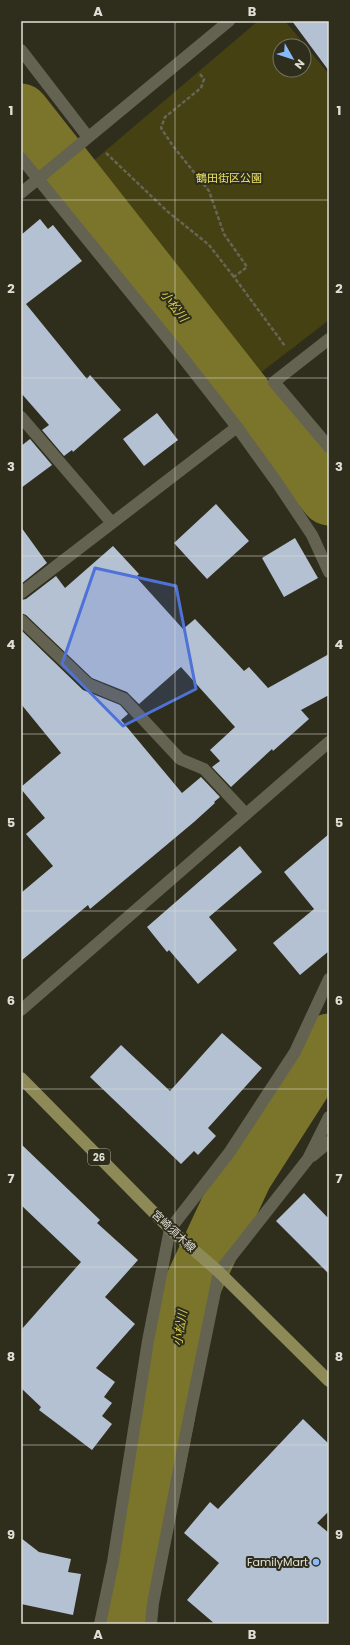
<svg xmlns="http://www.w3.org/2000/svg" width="350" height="1645" font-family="Poppins,'Noto Sans JP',sans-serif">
<rect width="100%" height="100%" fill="#2f2e1d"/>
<!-- green -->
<path fill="#454113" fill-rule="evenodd" d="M258 21H285L329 74V320L255 377 91 163ZM280 46H304V70H280Z"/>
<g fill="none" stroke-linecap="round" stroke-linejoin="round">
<!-- river -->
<path stroke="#7b752b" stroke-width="57" d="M21 112 252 406 329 497
M125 1624 166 1418 183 1306 244 1175 329 1042"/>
</g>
<!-- building -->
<path fill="#b4c1d2" d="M292 21H329V71Z
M40 219 48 229 53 225 82 261 26 304 87 379 90 375 121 410 73 452 72 450 64 456 42 430 49 425 21 393V235Z
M157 413 178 440 144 466 123 439Z
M30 439 52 465 21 488V446Z
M216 504 249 541 207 579 174 543Z
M21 527 47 563 21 584Z
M295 538 318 578 284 597 262 558Z
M113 546 139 574 136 577 183 629 195 619 244 671 249 667 268 688 329 654V695L301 710 309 719 273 751 272 749 231 787 212 767 220 761 210 750 235 727 181 667 139 704 127 692 92 678 26 615 21 613V600L26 599 56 576 65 588Z
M21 630 83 690 120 705 128 714 121 720 182 793 201 777 220 797 214 802 215 803 194 822 90 909 88 905 21 961V893L53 866 26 834 45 818 21 789V787L61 753 21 704Z
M329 834V951L300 975 273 943 314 909 284 872Z
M240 846 262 872 209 917 237 950 198 984 169 950 167 952 147 927Z
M222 1033 262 1068 208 1128 216 1136 198 1155 194 1151 181 1164 90 1077 121 1045 170 1091Z
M21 1144 100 1220 97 1223 138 1260 105 1297 135 1324 96 1368 115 1382 104 1397 112 1403 102 1416 112 1424 92 1450 39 1410 41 1407 21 1388V1330L81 1262 21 1205Z
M304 1193 329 1219V1274L276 1221Z
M303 1419 329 1444V1511L317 1523 329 1533V1624H215L187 1600 219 1563 184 1533 210 1502 218 1509Z
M21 1538 39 1552 71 1559 68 1572 81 1574 73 1615 21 1604Z"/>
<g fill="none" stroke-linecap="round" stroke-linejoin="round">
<!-- path -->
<path stroke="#666556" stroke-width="2.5" stroke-dasharray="4 2" stroke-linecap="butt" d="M200 74 204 79 201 88 165 117 161 128 173 146 209 191 224 234 247 267 234 277 285 346
M106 153 167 211 209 245 234 277"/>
<!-- street -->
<path stroke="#646351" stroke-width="12" d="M21 50 88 137
M21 158 169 340 237 427 278 484 312 535 329 572
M21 193 229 21
M329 339 274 382 329 447
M21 417 112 523
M21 593 237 427
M21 620 88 684 124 699 180 759 204 769 246 814
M312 1156 329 1142
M100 1624 113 1562 148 1341 170 1229 229 1153 295 1052 329 979
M151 1624 153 1603 188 1423 219 1272 308 1159 329 1117"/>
<!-- secondary -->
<path stroke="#646351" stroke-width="12" d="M21 1010 329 742"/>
<!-- primary -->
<path stroke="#8d8a57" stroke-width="12" d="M21 1078 170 1229 219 1272 329 1381"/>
</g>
<!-- marked area -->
<path fill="#4e72d7" fill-opacity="0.2" stroke="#4e72d7" stroke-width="3" stroke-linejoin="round" d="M95 568 176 586 196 689 123 726 62 664Z"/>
<!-- grid -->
<path fill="none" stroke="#e0dfd5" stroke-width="1" stroke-opacity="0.55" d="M175 21V1624M21 200H329M21 378H329M21 556H329M21 734H329M21 911H329M21 1089H329M21 1267H329M21 1445H329"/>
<!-- markers -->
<circle fill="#88bbfc" stroke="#2f2e1d" stroke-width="1.5" cx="316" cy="1562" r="4"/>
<g text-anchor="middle" stroke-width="4" stroke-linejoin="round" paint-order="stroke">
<!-- shield labels -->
<rect fill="#2f2e1d" stroke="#abaa9e" stroke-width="1" x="88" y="1149" width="22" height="16" rx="3"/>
<g font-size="10" font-weight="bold" fill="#e0dfd5">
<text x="99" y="1161">26</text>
</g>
<!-- park labels -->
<g font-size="11" fill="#eee463" stroke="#2f2e1d">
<text x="229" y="182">鶴田街区公園</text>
</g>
<!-- street labels -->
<g font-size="11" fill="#e0dfd5" stroke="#2f2e1d">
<text transform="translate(174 1231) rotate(43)" y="4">宮崎須木線</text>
</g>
<!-- poi labels -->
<g font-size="11" fill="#e0dfd5" stroke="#2f2e1d" text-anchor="end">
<text x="308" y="1566">FamilyMart</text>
</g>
<!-- water labels -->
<g font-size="12" font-style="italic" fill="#d9cf4c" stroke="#2f2e1d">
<text transform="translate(174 306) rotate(52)" y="4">小松川</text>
<text transform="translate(180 1328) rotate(-81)" y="4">小松川</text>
</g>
</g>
<!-- border -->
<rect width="350" height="1645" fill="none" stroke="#2f2e1d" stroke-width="44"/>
<!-- north arrow -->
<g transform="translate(292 58) rotate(129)"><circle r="19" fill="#2f2e1d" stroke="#767567"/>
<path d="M0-3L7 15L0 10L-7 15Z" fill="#88bbfc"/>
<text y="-6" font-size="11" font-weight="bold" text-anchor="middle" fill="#e0dfd5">N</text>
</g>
<rect x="22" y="22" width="306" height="1601" fill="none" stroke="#e0dfd5" stroke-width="1.5"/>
<g font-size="13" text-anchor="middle" font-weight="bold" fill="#e0dfd5">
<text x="98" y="16">A</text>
<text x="252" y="16">B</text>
<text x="11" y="115">1</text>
<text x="339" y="115">1</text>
<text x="11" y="293">2</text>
<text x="339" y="293">2</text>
<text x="11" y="471">3</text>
<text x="339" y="471">3</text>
<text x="11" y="649">4</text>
<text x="339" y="649">4</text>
<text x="11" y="827">5</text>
<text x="339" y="827">5</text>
<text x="11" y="1005">6</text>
<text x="339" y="1005">6</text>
<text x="11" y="1183">7</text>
<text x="339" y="1183">7</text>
<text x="11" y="1361">8</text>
<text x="339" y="1361">8</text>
<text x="11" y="1539">9</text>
<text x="339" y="1539">9</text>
<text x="98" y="1639">A</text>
<text x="252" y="1639">B</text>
</g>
</svg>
